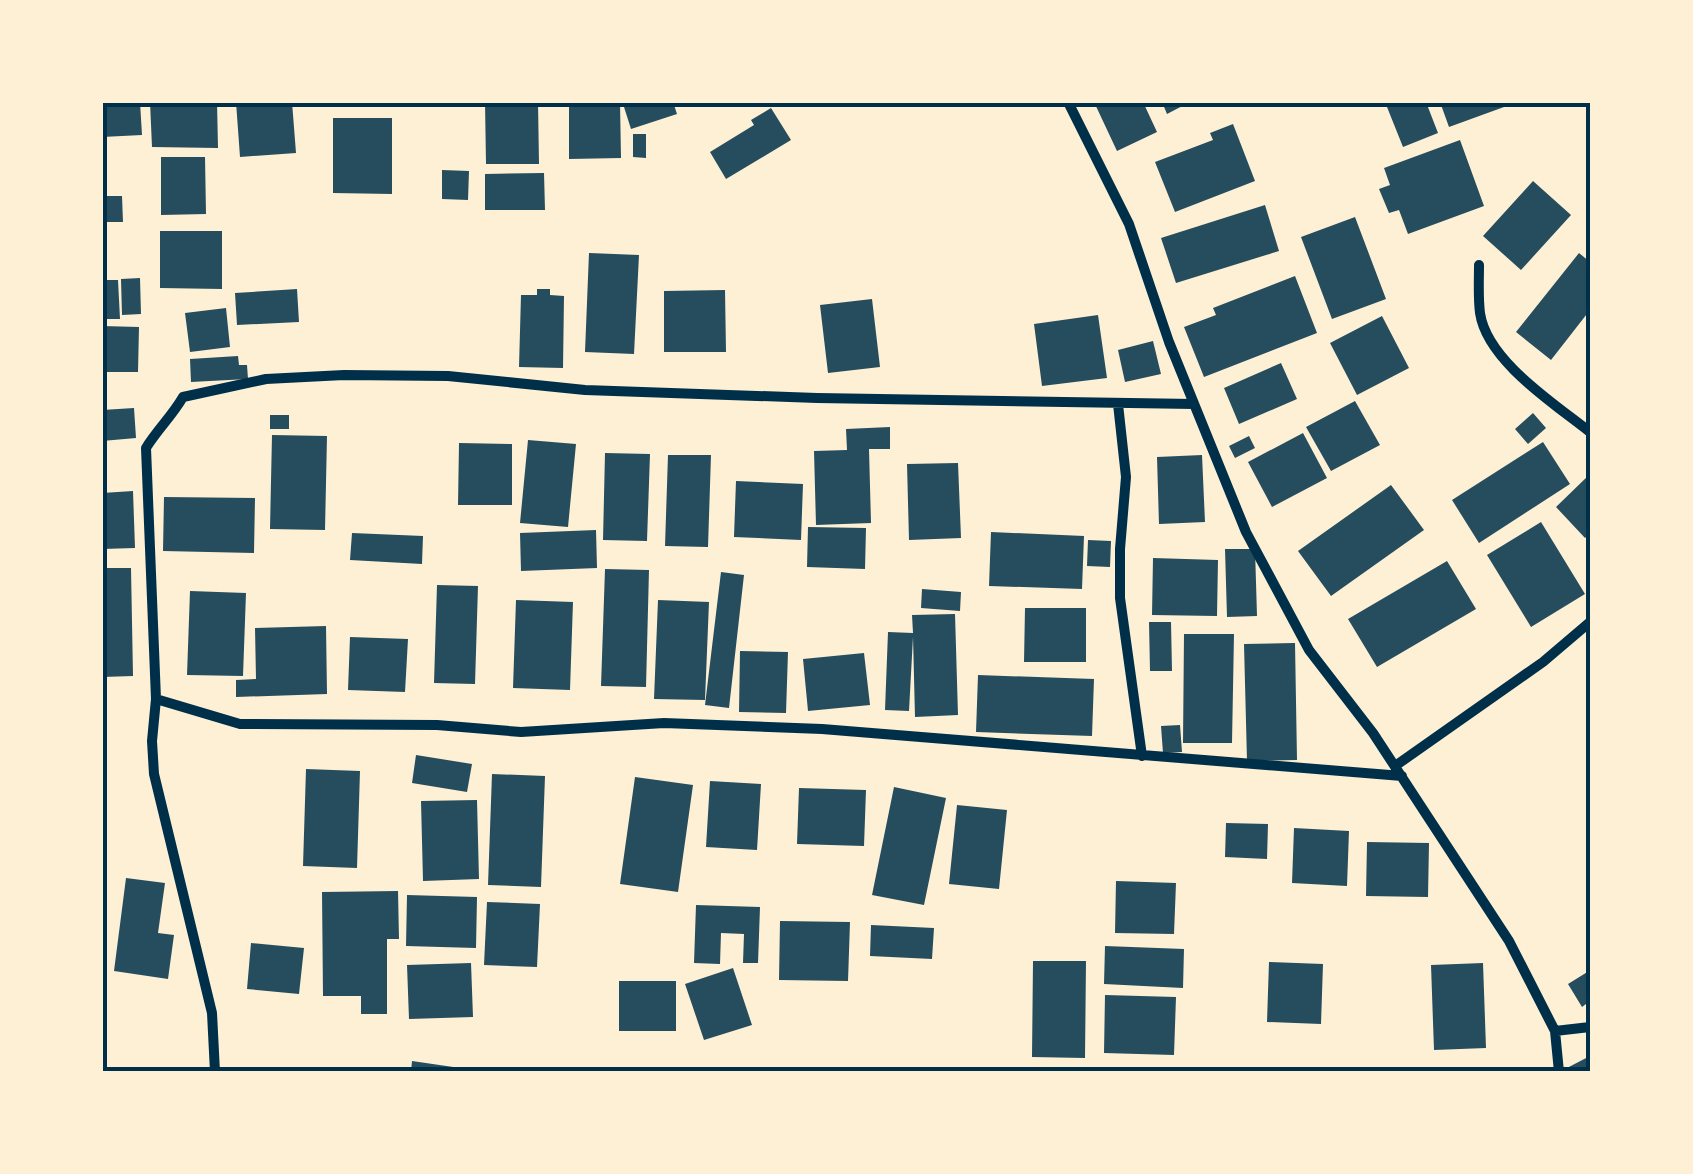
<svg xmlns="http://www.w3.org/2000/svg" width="1693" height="1174" font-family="'DM Sans',sans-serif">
<rect width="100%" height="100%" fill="#fdf0d5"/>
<!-- building -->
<path fill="#264d5e" d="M102 102H140L142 135 102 137Z
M150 102H217L218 148 152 147Z
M236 102H292L296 153 240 157Z
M485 102H538L539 164H486Z
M569 102H620L621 158 569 159Z
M638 102H673L677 114 631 129 624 107Z
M1094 102H1143L1157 132 1117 151Z
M1162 102H1190L1167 114Z
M1385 102H1426L1438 133 1403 147Z
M1440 102H1515V103L1449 127Z
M771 108 791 140 726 179 710 152 754 125 751 120Z
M333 118H392V194L333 193Z
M1233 124 1255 181 1175 212 1155 162 1213 140 1210 133Z
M633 134H646V158L633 157Z
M1460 140 1484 206 1408 234 1399 210 1389 213 1379 189 1390 185 1384 168Z
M161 157H205L206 214 161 215Z
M442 170 469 171 468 200 442 199Z
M544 173 545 210H485V174Z
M1533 181 1571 215 1521 270 1483 236Z
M102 196H122L123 222H102Z
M1265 205 1279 251 1176 283 1161 238Z
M1355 217 1386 299 1332 319 1301 237Z
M160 231H222V289L160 288Z
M589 253 639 255 634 354 585 352Z
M1579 253 1590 262V310L1551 360 1516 332Z
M1295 276 1317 333 1204 377 1184 327 1216 315 1213 308Z
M140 278 141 314 122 315 121 279Z
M102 280H118L120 319H102Z
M297 289 299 322 237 325 235 293Z
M537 289H550V295L564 296 563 368 519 367 521 295H537Z
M725 290 726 352H664V291Z
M872 299 880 367 828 373 820 305Z
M226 308 230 347 190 352 185 313Z
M1098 315 1107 378 1042 386 1034 324Z
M1382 316 1409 368 1357 395 1330 343Z
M102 326 139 327 138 372H102Z
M1153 341 1161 374 1125 382 1118 350Z
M238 356 239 365H247L248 379 191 382 190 359Z
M1281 363 1297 399 1239 424 1224 388Z
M1355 401 1380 445 1331 471 1306 427Z
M134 408 136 438 102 441V410Z
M1533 413 1546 428 1528 444 1515 429Z
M270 415H289V429H270Z
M890 427V449H869L871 523 816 525 814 451 847 450 846 429Z
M1303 433 1327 478 1272 507 1248 462Z
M272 435 327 436 325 530 270 529Z
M1249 436 1255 448 1235 458 1229 446Z
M528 440 576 444 568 527 520 523Z
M1543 442 1570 484 1479 543 1452 500Z
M459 443 512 444V505H458Z
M605 453 650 454 647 541 603 540Z
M668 455H711L708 547 665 546Z
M1202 455 1205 522 1159 524 1157 457Z
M958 463 961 538 909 540 907 464Z
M1590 474V533L1585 538 1556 507Z
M736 481 803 484 801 540 734 537Z
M1391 485 1424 530 1331 596 1298 551Z
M133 491 135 548 102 549V493Z
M164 497 255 498 254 553 163 551Z
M1541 522 1585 594 1531 627 1487 555Z
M808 527 866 528 865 569 807 567Z
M596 530 597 568 521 571 520 533Z
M991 532 1084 536 1082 589 989 586Z
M352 533 423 536 422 564 350 560Z
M1088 540 1111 541 1110 567 1087 566Z
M1225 549H1255L1257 616 1227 617Z
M1153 558 1218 560 1217 616 1152 615Z
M1447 561 1476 609 1377 667 1348 619Z
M102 568H131L133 676 102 677Z
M605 569 649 570 646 687 601 686Z
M721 572 744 575 729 708 705 705Z
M437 585 478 586 475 684 434 683Z
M922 589 961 592 960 611 921 608Z
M190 591 246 593 243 676 187 675Z
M516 600 573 602 570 690 513 688Z
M658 600 709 602 705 700 654 699Z
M1025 608H1086V662H1024Z
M955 614 958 715 915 717 913 637 909 711 885 710 888 632 913 633 912 615Z
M1149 622H1171L1172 671H1150Z
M326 626 327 694 236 697V680L256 679 255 628Z
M1184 634H1234L1232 743H1183Z
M350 637 408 639 405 692 348 690Z
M1295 643 1297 760 1247 761 1244 644Z
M740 651 788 652 786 713 739 712Z
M864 653 870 705 808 711 803 659Z
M978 675 1094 679 1092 736 976 732Z
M1180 725 1182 752 1163 753 1161 726Z
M416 755 472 764 467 792 412 783Z
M306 769 360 771 357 868 303 866Z
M492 774 545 776 541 887 488 885Z
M635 777 693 785 678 892 620 884Z
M710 781 761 784 757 850 706 847Z
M894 787 946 798 924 905 872 895Z
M799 788 866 790 864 846 797 844Z
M477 800 479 879 423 881 421 801Z
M957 805 1007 810 999 889 949 884Z
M1226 823 1268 824 1267 859 1225 857Z
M1294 828 1349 831 1347 886 1292 883Z
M1367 842 1429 843 1428 897 1366 896Z
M126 878 165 883 158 933 174 935 168 979 114 971Z
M1116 881 1176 883 1174 934 1115 933Z
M398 891 399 939H387V1014H361V996H323L322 892Z
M407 895 477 897 476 948 406 946Z
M487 902 540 904 537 967 484 965Z
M696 905 760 907 758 963H743L744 934 721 933 720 964 694 963Z
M780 921 850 922 848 981 779 980Z
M871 925 934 928 932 959 870 956Z
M251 943 304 948 299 994 247 989Z
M1105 946 1184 949 1183 988 1104 984Z
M1033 961H1086L1085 1058 1032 1057Z
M1269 962 1323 964 1321 1024 1267 1022Z
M471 963 473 1017 409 1019 407 965Z
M1483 963 1486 1048 1434 1050 1431 965Z
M733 968 752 1025 704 1040 685 984Z
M1589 971 1590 1001 1582 1007 1568 984Z
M619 981H676V1031H619Z
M1105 995 1176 997 1174 1055 1104 1053Z
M1590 1056V1072H1567L1565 1069Z
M412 1061 467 1069 466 1072H411Z"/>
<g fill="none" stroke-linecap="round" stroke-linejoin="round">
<!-- minor -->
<path stroke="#003049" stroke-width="10" d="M1068 102 1129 224 1169 342 1246 532 1309 650 1373 733 1509 941 1555 1031 1559 1072
M1479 265C1479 281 1478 297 1480 313 1487 361 1555 404 1590 432
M1118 404 1126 477 1120 549V598L1142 756
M156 699 240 724 437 725 521 732 664 723 822 729 1402 776
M1395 766 1543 662 1590 622
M1555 1031 1590 1027
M215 1072 212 1013 154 774 152 741 156 699 146 448C157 430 172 416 183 397L266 379 344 375 448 376 585 390 817 398 1194 404"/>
</g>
<!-- border -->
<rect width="1693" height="1174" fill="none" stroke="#fdf0d5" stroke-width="210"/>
<rect x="105" y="105" width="1483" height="964" fill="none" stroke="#003049" stroke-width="4"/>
</svg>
